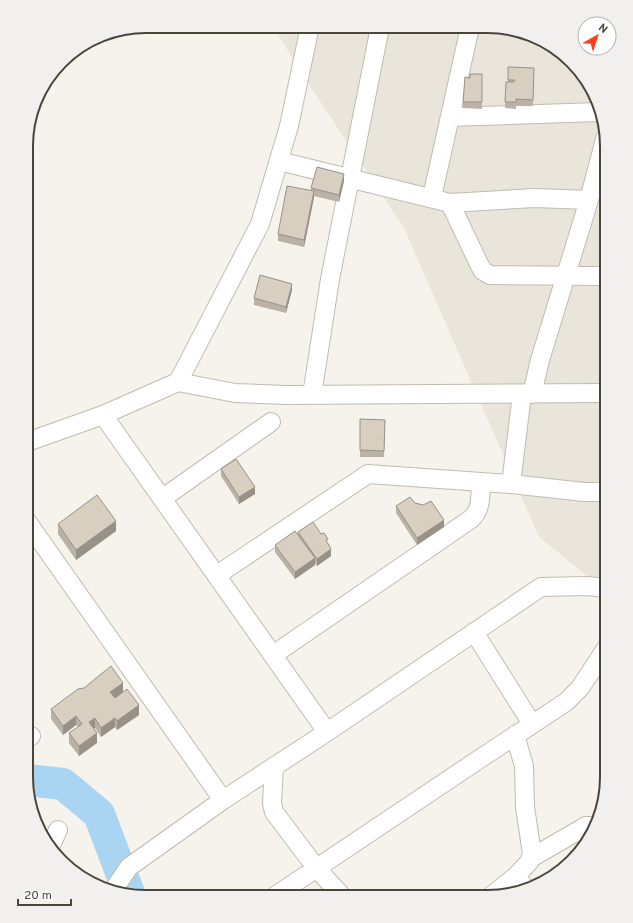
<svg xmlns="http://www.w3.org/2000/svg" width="633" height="923" font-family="Overpass,sans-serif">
<rect width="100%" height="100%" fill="#f6f3ec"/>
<!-- residential -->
<path fill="#eae5da" d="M273 26 503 27 560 51 595 93 607 146V592L539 537 404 228 302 74Z"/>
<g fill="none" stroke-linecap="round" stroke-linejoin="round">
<!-- river -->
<path stroke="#a9d4f2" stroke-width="32" d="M27 780 63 784 99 814 130 896"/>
<defs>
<path id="street" d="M450 117 599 112
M279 161 450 203 479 264 483 271 490 275 607 276
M432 197 470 27
M450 203 534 198 589 200
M178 382 235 393 287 395 607 393
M522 394 511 484 584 492H607
M532 394 540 360 589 200 605 139
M312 395 330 279 380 27
M103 415 327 732
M27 442 103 415 178 382 260 224 289 126 310 26
M163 498 271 422
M26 520 223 800
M217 575 368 474 511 484
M474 632 532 724
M273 655 471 519C482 509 480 496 481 482
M26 735 31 736
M515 735 524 766 525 807 532 854 529 862 516 876
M274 766 272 803 274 812 317 869 343 897
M51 845 58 830
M531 858 586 826H593
M114 889 129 867 223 800 327 732 541 587 587 586 607 588
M275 896 481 758 566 702 580 688 607 647
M491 896 516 876 525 888"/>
</defs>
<!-- street casing -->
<use href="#street" stroke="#c2bbae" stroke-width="20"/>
<!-- street -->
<use href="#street" stroke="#fff" stroke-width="18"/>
</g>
<!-- wall -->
<path fill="#bab2a6" d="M508 67 534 68 533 106H516V109L505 108 506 82H508Z
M482 74V109L463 108V102L470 78Z
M344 181 339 202 314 196 304 247 278 241V234L311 190V188Z
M292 290 286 313 254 305V298Z
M360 419 385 420 384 457H360Z
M221 469 255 494 239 504 221 476Z
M415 503 444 527 417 545 396 513V506Z
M58 524 116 531 76 560 58 534Z
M298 532 328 544 331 556 317 566 315 563V565L295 579 275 552V545L298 535Z
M123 692 139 715 117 730 115 727 101 737 95 728H94L97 743 79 756 69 743V733L78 727 76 725 63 735 51 719V709Z"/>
<!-- shaded-wall -->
<path fill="#979187" d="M344 174V181L339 202V195Z
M314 191V198L304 247V240Z
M292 284V290L286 313V307Z
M255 487V494L239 504V497Z
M444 520V527L417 545V538Z
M116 521V531L76 560V550Z
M331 549V556L317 566V559Z
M315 558V565L295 579V572Z
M123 683V693L110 702V692Z
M139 705V715L117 730V721Z
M76 716V725L63 735V726Z
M95 718V728L89 732V722Z
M115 718V727L101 737V728Z
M97 733V743L79 756V746Z"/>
<!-- building -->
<path fill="#d8cfc1" stroke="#979187" d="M508 67 534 68 533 100 516 99V102H505L506 82H514L515 80H508Z
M470 74H482V102H463L465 77 470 78Z
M317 167 344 174 339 195 311 188Z
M287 186 314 191 304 240 278 234Z
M260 275 292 284 286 307 254 298Z
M360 419 385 420 384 451 360 450Z
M236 459 255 487 239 497 221 469Z
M97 495 116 521 76 550 58 524Z
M410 497 415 503 423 505 431 501 444 520 417 538 396 506Z
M313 522 321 534 324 533 328 539 326 540 331 549 317 559 298 532Z
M295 531 315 558 295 572 275 545Z
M111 666 123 683 110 692 115 698 127 689 139 705 117 721 115 718 101 728 95 718 89 722 97 733 79 746 69 733 82 724 76 716 63 726 51 709 78 689 84 688Z"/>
<!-- crop -->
<path d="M0 0H633V923H0ZM146 33H487A113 113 0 0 1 600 146V777A113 113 0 0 1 487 890H146A113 113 0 0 1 33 777V146A113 113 0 0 1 146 33Z" fill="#f1f0ef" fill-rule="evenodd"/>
<path fill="none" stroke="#4b4439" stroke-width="2" d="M146 33H487A113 113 0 0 1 600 146V777A113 113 0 0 1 487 890H146A113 113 0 0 1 33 777V146A113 113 0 0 1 146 33Z"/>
<!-- north arrow -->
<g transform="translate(597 36) rotate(39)"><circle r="19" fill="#ffffff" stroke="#b7b4b0"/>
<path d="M0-3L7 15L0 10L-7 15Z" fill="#fc3f1d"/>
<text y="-6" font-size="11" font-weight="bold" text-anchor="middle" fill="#4b4439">N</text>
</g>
<!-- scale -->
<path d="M18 899v6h53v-6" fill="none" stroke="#4b4439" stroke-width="2"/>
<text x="24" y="899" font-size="12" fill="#4b4439" stroke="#ffffff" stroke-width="3" paint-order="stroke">20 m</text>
</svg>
